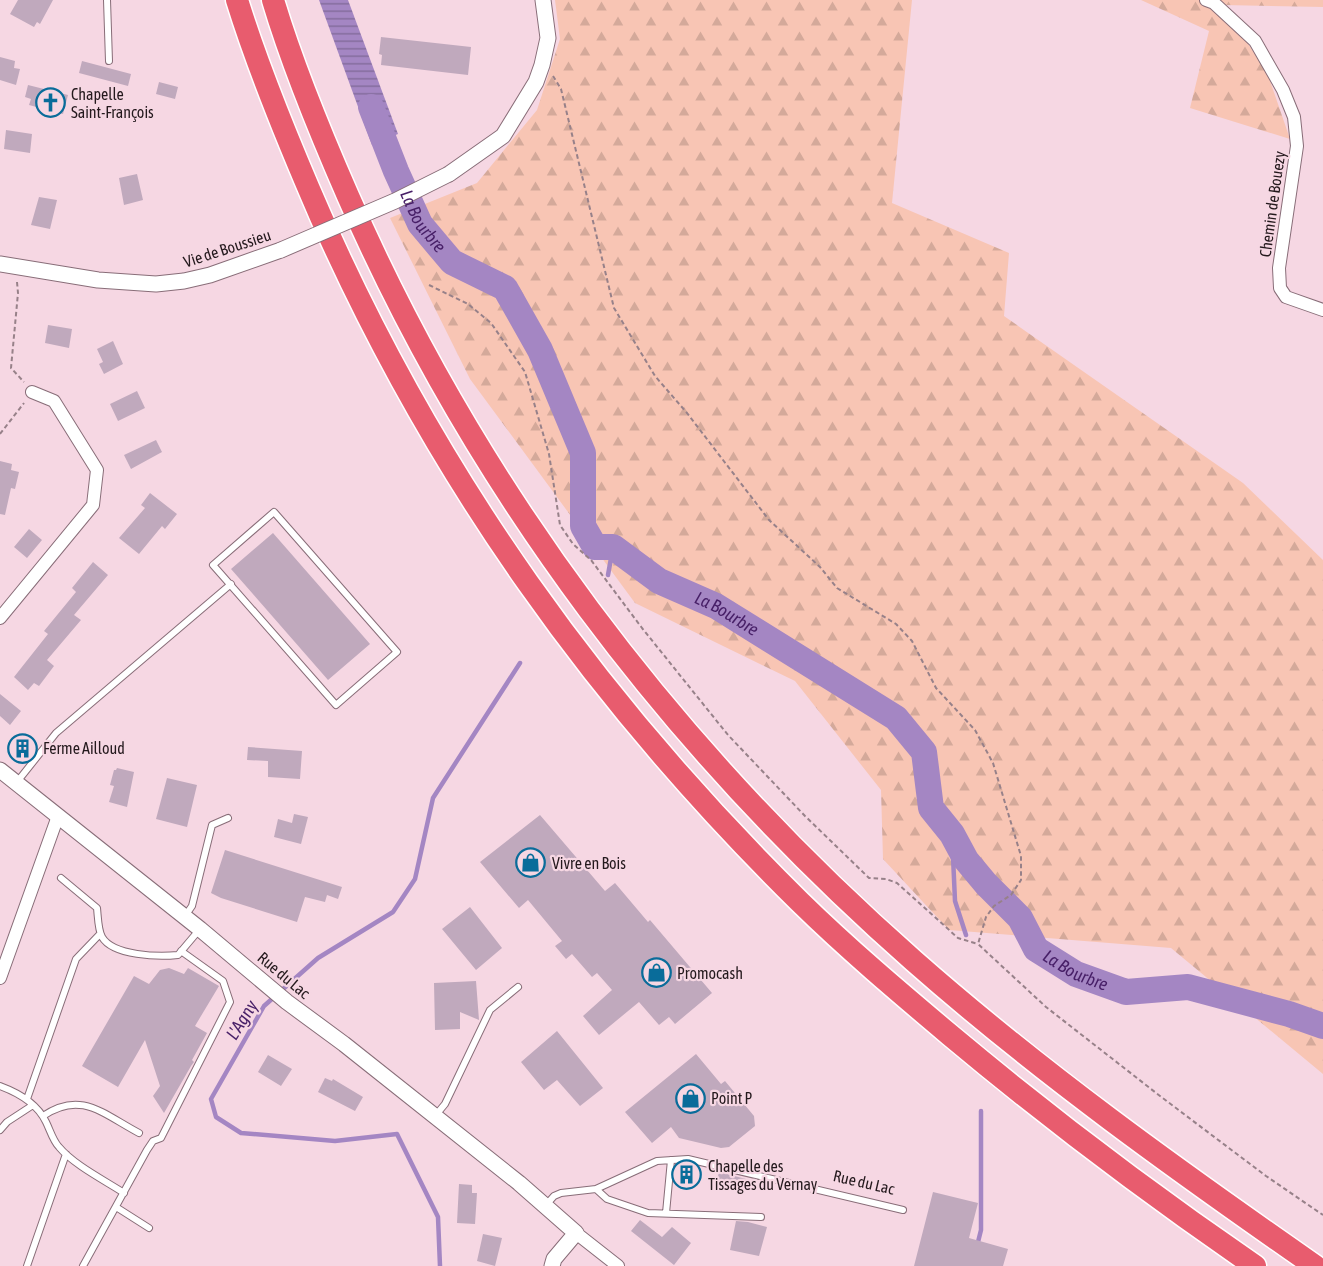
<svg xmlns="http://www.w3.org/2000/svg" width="1323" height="1266" font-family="'Asap Condensed',sans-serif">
<defs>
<pattern id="forest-firs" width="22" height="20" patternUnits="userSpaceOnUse" patternTransform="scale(1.5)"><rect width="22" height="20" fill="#f8c5b4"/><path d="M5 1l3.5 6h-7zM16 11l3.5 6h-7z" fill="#d4a99a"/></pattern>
<pattern id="water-rules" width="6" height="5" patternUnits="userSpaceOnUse" patternTransform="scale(1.5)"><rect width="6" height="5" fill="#a486c3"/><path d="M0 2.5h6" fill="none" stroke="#856d9e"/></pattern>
</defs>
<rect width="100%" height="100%" fill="#f6d7e3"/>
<!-- forest -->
<path fill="url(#forest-firs)" d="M555 0H912L892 203 1009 253 1004 316 1243 483 1323 560V1074L1171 948 949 930 883 859 881 790 795 681 635 603 470 379 390 218 477 183 537 110 560 39Z
M1141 0H1323V7L1222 5 1267 72 1290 139 1190 108 1209 31Z"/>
<!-- water -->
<path fill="url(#water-rules)" d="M319 0H348L398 134 372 145Z"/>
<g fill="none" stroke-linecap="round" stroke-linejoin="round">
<!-- stream -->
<path stroke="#a486c3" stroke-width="4.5" d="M608 575 613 547
M952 834 955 901 966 935
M977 1246 981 1230V1111
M440 1266 438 1217 397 1134 335 1141 241 1133 216 1117 211 1099 264 1006 318 958 393 912 415 879 433 798 520 663"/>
<!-- river -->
<path stroke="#a486c3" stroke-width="26" id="s1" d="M371 107 396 171 420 224 452 262 505 288 540 350 583 453V526L595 547H613L659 581 716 606 896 718 924 752 931 808 952 834 966 860 986 884 1020 918 1036 949 1076 974 1126 992 1188 987 1289 1014 1323 1026"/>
</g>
<!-- building -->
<path fill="#c0a9bd" d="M18 0H53L40 24 37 22 34 27 10 14Z
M381 37 471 47 468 75 381 65 382 55 379 54Z
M0 57 15 61 14 68 20 69 16 85 0 80Z
M82 61 131 74 128 86 79 73Z
M159 82 178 87 175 99 156 94Z
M28 85 68 95 63 114 29 105 31 99 25 97Z
M6 130 32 134 30 153 4 149Z
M137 174 143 200 124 205 119 178Z
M39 197 57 200 50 229 31 225Z
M48 325 72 329 69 348 45 343Z
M113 341 123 364 104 374 99 364 103 362 97 349Z
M137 391 145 408 118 421 110 404Z
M156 440 162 452 131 469 124 455Z
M0 461 12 464 11 470 19 472 15 489 11 488 5 515 0 514Z
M150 493 177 514 165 529 162 526 139 554 119 538 145 508 141 505Z
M29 529 42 540 27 558 14 547Z
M273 533 370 644 328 680 231 569Z
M93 562 108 575 74 615 81 620 47 660 54 666 39 686 34 683 28 690 14 677 48 634 44 631 76 592 72 588Z
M0 694 21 711 10 725 0 716Z
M248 747 302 751 300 779 268 777V761L247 760Z
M117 768 134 772 127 807 109 802 114 786 110 785 114 770H116Z
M167 778 197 785 187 827 156 819Z
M294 814 308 817 301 844 274 837 278 819 292 823Z
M540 815 605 891 615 883 648 922 650 920 712 993 675 1024 669 1017 659 1025 639 1002 599 1035 583 1016 612 990 597 973 592 977 572 954 566 959 555 946 562 941 528 900 519 908 480 862Z
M225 850 342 887 338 899 327 895 325 902 305 897 297 922 221 898 211 893Z
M470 907 502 948 476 970 442 929Z
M169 968 184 974 188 968 219 986 195 1026 207 1033 192 1060 194 1062 191 1066 164 1113 153 1096 160 1086 145 1040 118 1087 82 1066 134 976 149 984 160 970Z
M476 981 479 1020 460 1012V1029L435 1030 434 983Z
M557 1031 603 1088 580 1106 557 1080 544 1090 521 1062Z
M696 1054 721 1084 725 1081 754 1116 755 1126 729 1147 721 1148 679 1138 671 1127 652 1143 625 1112Z
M268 1055 292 1069 281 1086 258 1072Z
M325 1078 332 1081 333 1079 363 1097 355 1111 318 1092Z
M688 1164 697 1167 691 1189 677 1185 683 1165Z
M719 1172 746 1179 742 1193 716 1185Z
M459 1184 472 1185V1193H477L475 1224 457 1223Z
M933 1192 978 1203 969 1238 1008 1249 1003 1266H914Z
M640 1220 662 1237 672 1227 691 1243 674 1265 631 1231Z
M736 1221 748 1222 767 1227 759 1256 730 1250Z
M483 1234 502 1238 495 1266 477 1261Z"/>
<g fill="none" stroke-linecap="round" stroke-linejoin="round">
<defs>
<path id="service" d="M107 0 109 61
M274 512 397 652 336 705 213 565Z
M17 782 56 733 231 584
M61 878 97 908C98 917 98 930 102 937 113 956 159 957 178 955L200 929
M185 916 192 906 212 825 228 818
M0 1086C19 1093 37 1103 46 1122 50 1130 53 1141 59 1147 74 1165 104 1180 124 1193
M27 1099 76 959 100 934
M43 1116C81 1090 103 1114 139 1133
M435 1116 445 1104 490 1010 518 987
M0 1130 7 1122 33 1105
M596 1189 607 1199 648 1213 761 1217
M546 1205 554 1196 561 1193 596 1189 657 1161 688 1159 903 1210
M116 1207 149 1228
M666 1213 671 1160
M27 1266 66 1154
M83 1266 147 1150 153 1141 161 1138 230 1002 223 981 181 951"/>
<path id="minor" d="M1206 0 1214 3 1255 41 1283 90 1294 117 1297 146 1279 268 1280 288 1286 297 1323 310
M0 618 93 505 97 470 54 401 32 392
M0 978 58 816
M576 1233 618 1266"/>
<path id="tertiary" d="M449 174 503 136 536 82 542 65 548 38 543 0
M0 264 98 280 156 284 184 281 210 275 281 250
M0 770 200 929 287 1002 344 1044 519 1183 576 1233 554 1259 552 1266"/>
<path id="motorway" d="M237 0C260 74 290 146 321 217 437 479 597 702 800 902 848 949 899 992 950 1035 1048 1117 1150 1194 1255 1266
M273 0C293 67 320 132 348 196 477 491 673 749 914 961 1040 1072 1177 1170 1315 1266"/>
</defs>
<!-- service casing -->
<use href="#service" stroke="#886d78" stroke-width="8"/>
<!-- minor casing -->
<use href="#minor" stroke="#886d78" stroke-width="14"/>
<!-- tertiary casing -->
<use href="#tertiary" stroke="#886d78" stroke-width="17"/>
<!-- motorway casing -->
<use href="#motorway" stroke="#fff" stroke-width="25"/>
<!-- path -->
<path stroke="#978189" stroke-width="2" stroke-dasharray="4.5 3" stroke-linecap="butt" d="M553 76 561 89 614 308 655 376 687 413 769 520 820 567 837 588 896 624 912 641 936 688 975 730 993 763 1021 856V880L1011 895 994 906 986 917 978 944 1046 1007 1160 1096 1266 1176 1323 1215
M17 282 18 293 11 368 24 382
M429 285 468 304 491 323 525 372 549 454 560 525 573 544 591 560 642 628 728 735 805 816 869 878 886 879 897 883 958 938 978 944
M0 434 24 403"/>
<!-- service -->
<use href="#service" stroke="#fff" stroke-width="6"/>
<!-- minor -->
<use href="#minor" stroke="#fff" stroke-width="12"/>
<!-- tertiary -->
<use href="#tertiary" stroke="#fff" stroke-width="15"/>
<!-- motorway -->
<use href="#motorway" stroke="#e85c6e" stroke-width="22"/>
<defs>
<path id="tertiary-bridge" d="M281 250 395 201 449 174"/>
</defs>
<!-- tertiary-bridge casing -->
<use href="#tertiary-bridge" stroke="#886d78" stroke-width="17" stroke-linecap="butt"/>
<!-- tertiary-bridge -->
<use href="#tertiary-bridge" stroke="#fff" stroke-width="15"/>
</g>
<!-- icons -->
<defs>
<symbol id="church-ring" viewBox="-11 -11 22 22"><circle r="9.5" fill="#f6d7e3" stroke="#096c9a" stroke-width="1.5"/><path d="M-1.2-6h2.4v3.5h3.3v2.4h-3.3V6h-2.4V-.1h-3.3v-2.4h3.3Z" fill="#096c9a"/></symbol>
<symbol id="building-ring" viewBox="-11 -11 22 22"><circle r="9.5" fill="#f6d7e3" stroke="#096c9a" stroke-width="1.5"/><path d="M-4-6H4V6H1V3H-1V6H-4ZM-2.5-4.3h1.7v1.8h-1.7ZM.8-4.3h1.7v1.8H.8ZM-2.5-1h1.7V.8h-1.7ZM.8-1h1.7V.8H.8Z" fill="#096c9a"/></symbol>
<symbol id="shop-ring" viewBox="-11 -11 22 22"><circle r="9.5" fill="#f6d7e3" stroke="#096c9a" stroke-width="1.5"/><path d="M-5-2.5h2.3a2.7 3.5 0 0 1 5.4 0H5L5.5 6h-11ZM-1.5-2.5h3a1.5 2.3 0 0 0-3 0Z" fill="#096c9a"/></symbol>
</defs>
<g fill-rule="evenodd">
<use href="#church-ring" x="34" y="86" width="33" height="33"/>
<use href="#building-ring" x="6" y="732" width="33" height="33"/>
<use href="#shop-ring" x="514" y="846" width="33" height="33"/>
<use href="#shop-ring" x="640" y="956" width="33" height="33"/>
<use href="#shop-ring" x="674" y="1082" width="33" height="33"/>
<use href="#building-ring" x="670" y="1158" width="33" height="33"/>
</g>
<g text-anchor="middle" stroke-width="4.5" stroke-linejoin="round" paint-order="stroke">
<!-- poi labels -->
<g font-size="16" fill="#24191d" stroke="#f6d7e3" text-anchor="start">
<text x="71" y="100">Chapelle<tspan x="71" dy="18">Saint-François</tspan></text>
<text x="43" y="754">Ferme Ailloud</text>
<text x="552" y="869">Vivre en Bois</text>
<text x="677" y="979">Promocash</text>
<text x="711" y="1104">Point P</text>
<text x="708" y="1172">Chapelle des<tspan x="708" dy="18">Tissages du Vernay</tspan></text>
</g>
<!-- street labels -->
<g font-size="16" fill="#24191d" stroke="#f6d7e3">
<text transform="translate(1272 204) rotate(-82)" y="6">Chemin de Bouezy</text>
<text transform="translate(227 248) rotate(-18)" y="6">Vie de Boussieu</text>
<text transform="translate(284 975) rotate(40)" y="6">Rue du Lac</text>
<text transform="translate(864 1182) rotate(13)" y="6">Rue du Lac</text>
</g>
<!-- water labels -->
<g font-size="18" font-style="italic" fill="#471f67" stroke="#f6d7e3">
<text dy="6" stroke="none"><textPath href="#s1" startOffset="126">La Bourbre</textPath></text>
<text dy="6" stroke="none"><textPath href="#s1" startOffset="666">La Bourbre</textPath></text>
<text dy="6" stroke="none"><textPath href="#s1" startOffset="1188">La Bourbre</textPath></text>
<text transform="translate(242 1020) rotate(-58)" y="6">L'Agny</text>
</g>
</g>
</svg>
